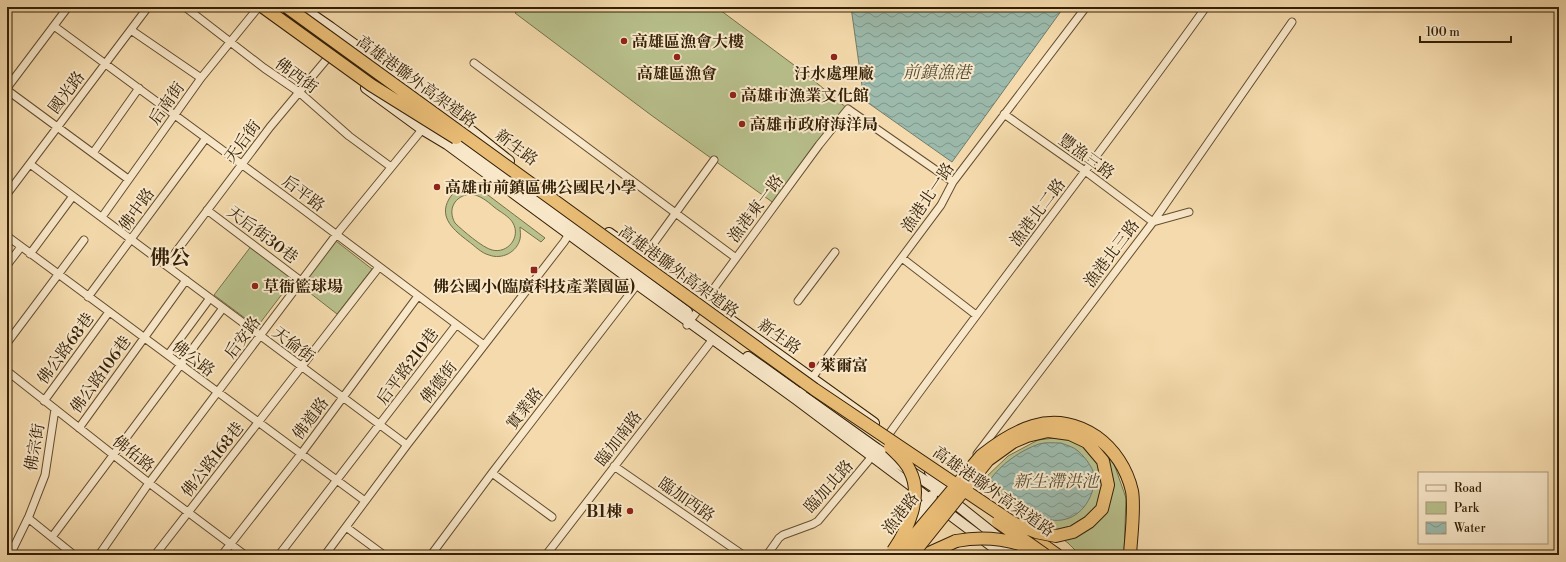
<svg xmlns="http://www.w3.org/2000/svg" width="1566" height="562" font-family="'Libre Bodoni','Noto Serif TC',serif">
<defs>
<pattern id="water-waves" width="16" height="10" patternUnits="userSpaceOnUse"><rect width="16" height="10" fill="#9cbaac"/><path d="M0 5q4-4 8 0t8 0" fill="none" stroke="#80978a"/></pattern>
</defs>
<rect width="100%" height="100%" fill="#f4daac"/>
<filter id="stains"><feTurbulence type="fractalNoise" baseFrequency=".005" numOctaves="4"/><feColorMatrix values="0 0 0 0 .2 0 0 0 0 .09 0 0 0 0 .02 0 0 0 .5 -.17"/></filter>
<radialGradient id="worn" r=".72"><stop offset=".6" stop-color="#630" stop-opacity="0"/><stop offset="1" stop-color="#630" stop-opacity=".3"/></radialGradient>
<!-- green -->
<path fill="#b8c08c" stroke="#76704a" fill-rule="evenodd" d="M522 7H716L806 74 848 109 775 204 651 115 515 13Z
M468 180 545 238 541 242 520 227C520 230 521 235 520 239 517 252 502 260 489 255 481 253 475 246 468 241 455 231 438 218 449 199 453 192 458 190 466 188L464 186ZM470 194C480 195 487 201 494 207 500 212 509 216 513 223 521 237 508 254 492 250 483 248 462 230 455 223 447 209 455 196 470 194Z
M336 241 372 269 337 314 301 286Z
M252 245 295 277 257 327 214 295Z
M1071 436 1112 458 1126 498 1124 555H1080L1068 543 983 480 1008 456 1038 440Z"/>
<!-- water -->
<path fill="url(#water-waves)" stroke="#727c6a" d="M851 7H1064L952 162 864 100Z
M1061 443C1066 445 1074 447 1078 451 1086 458 1095 470 1095 480 1095 483 1093 487 1093 489 1087 511 1069 525 1046 519L990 480C1001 464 1021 450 1039 444 1045 442 1054 443 1061 443Z"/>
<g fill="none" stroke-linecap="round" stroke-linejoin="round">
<defs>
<path id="street" d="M185 7 264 68 299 92 349 136 391 167
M54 26 297 205 484 345
M131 30 201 78
M474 63 736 258
M7 88 68 7
M7 90 128 179
M1004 114 1085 171 1153 222 1189 212
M93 153 139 88
M30 164 407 445
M7 194 148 7
M207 210 301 281
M102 217 201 78 257 9
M7 236 365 501
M30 254 73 196
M643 258 714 160
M902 258 976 315
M7 265 21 247
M166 265 270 127 341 42
M88 297 206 138
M798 301 835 252
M687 325 819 145 848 109 953 182
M7 343 84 240
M168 355 210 298
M7 371 149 483 245 555
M797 398 941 205 953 182 1086 7
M44 401 109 312
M79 428 186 280
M889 434C993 290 1103 151 1206 7
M977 454 1153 222 1292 22
M614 466 743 555
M492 473 552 517
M28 518 74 555
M346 527 384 555
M52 537 223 308
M10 555 29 516 45 475 55 409
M99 555 149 483 336 235 425 126
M155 555 379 267
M222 555 301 454 418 296
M279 555 456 325
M325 555 407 445 564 242 571 231
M431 555 492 473 639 282
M546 555 713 339
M767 555 779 538 783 535 813 524 818 521 869 460"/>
<path id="secondary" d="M301 7 330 27 344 58
M330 27 440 106 509 161
M366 88 422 129 447 144 637 284 796 399 1004 555
M449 136 687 312
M609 233 874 423
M748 357 877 449 937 489 1020 555
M930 472 956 497
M909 526 932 496"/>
<path id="highway" d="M1019 528 1057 555
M925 555 956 541"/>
</defs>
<!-- street casing -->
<use href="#street" stroke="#644e30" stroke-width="9"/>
<!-- secondary casing -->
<use href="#secondary" stroke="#342007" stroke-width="12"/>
<!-- highway casing -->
<use href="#highway" stroke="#342007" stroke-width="14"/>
<!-- street -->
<use href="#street" stroke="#f8e7c9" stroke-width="7"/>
<!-- secondary -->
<use href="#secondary" stroke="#f8e7c9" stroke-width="10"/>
<!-- highway -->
<use href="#highway" stroke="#eabd76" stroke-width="12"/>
<defs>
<path id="highway-bridge" d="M263 7 371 85 456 138
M287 7 814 389 1013 523 1036 532 1056 536 1073 532 1089 522 1102 509 1108 485 1103 461 1087 442 1070 434 1048 431 1027 436 1013 442 988 460 912 555
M890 447C897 454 906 461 910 471 923 496 908 529 893 551
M998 522 1045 555
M956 541C981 536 1003 538 1026 546
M898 555 981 456C997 443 1013 432 1033 426 1080 412 1122 447 1132 491 1135 508 1131 537 1130 555"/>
</defs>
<!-- highway-bridge casing -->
<use href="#highway-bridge" stroke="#342007" stroke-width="14" stroke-linecap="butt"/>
<!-- highway-bridge -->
<use href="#highway-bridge" stroke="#eabd76" stroke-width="12"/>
</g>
<!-- markers -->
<g fill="#8f2418" stroke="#f8e7c9" stroke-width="1.5">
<circle cx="624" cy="41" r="4"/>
<circle cx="677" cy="57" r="4"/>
<circle cx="834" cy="57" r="4"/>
<circle cx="733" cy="95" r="4"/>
<circle cx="742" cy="124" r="4"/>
<circle cx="437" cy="187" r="4"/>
<rect x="530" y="266" width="8" height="8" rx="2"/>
<circle cx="255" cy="286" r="4"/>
<circle cx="812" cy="365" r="4"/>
<circle cx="630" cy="511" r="4"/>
</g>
<g text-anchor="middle" stroke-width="4" stroke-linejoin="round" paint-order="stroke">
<!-- poi labels -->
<g font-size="16" font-weight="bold" fill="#342007" stroke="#f8e7c9" text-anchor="start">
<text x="632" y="47">高雄區漁會大樓</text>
<text x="677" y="79" text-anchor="middle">高雄區漁會</text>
<text x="834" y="79" text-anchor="middle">汙水處理廠</text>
<text x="741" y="101">高雄市漁業文化館</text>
<text x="750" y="130">高雄市政府海洋局</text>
<text x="445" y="193">高雄市前鎮區佛公國民小學</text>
<text x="263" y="292">草衙籃球場</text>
<text x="534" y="292" text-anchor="middle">佛公國小(臨廣科技產業園區)</text>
<text x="820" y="371">萊爾富</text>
<text x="622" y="517" text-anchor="end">B1棟</text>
</g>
<!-- street labels -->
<g font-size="16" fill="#342007" stroke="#f8e7c9">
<text transform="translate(297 75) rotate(36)" y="6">佛西街</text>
<text transform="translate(417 81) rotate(36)" y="6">高雄港聯外高架道路</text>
<text transform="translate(66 92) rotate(-53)" y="6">國光路</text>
<text transform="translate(166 103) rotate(-54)" y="6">后南街</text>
<text transform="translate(242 141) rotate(-53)" y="6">天后街</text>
<text transform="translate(517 147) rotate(37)" y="6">新生路</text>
<text transform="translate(1087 156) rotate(36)" y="6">豐漁三路</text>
<text transform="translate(304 193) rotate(37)" y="6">后平路</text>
<text transform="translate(927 197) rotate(-56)" y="6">漁港北一路</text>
<text transform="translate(755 208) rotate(-53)" y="6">漁港東一路</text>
<text transform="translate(136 209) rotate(-54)" y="6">佛中路</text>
<text transform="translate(1037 212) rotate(-53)" y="6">漁港北二路</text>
<text transform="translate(263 234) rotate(37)" y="6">天后街30巷</text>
<text transform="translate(1111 253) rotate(-53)" y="6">漁港北三路</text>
<text transform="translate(679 271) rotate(36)" y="6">高雄港聯外高架道路</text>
<text transform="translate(780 336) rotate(35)" y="6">新生路</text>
<text transform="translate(242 337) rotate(-53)" y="6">后安路</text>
<text transform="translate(294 344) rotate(37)" y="6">天倫街</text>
<text transform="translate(65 348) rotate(-54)" y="6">佛公路68巷</text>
<text transform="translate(194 358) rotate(37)" y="6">佛公路</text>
<text transform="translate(407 366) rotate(-53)" y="6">后平路210巷</text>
<text transform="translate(100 374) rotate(-54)" y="6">佛公路106巷</text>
<text transform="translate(438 382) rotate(-52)" y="6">佛德街</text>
<text transform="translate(524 408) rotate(-52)" y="6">實業路</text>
<text transform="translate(310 418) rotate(-53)" y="6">佛道路</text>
<text transform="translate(618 438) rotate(-52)" y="6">臨加南路</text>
<text transform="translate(34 447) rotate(-80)" y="6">佛宗街</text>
<text transform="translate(134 453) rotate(38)" y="6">佛佑路</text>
<text transform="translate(212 459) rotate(-52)" y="6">佛公路168巷</text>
<text transform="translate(828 486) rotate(-48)" y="6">臨加北路</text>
<text transform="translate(994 491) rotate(35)" y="6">高雄港聯外高架道路</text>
<text transform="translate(687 499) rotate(35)" y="6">臨加西路</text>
<text transform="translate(900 513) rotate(-52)" y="6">漁港路</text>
</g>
<!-- water labels -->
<g font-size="17" font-style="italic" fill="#534e39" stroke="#f8e7c9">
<text x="937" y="78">前鎮漁港</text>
<text x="1056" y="487">新生滯洪池</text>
</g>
<!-- district labels -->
<g font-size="20" font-weight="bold" fill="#342007" stroke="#f8e7c9">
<text x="170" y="264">佛公</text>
</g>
</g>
<!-- margin -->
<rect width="1566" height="562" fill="none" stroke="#f4daac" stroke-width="24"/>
<rect x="8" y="8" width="1550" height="546" fill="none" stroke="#342007" stroke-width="2"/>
<rect x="12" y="12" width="1542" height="538" fill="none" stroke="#342007"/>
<!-- legend -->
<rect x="1418" y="472" width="130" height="72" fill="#f8e7c9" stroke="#aa977b"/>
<rect x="1426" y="485" width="20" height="6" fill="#f8e7c9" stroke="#aa977b"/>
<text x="1454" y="492" font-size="12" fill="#342007">Road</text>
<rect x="1426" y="502" width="20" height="12" fill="#b8c08c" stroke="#aa977b"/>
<text x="1454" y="512" font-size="12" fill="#342007">Park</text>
<rect x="1426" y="522" width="20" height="12" fill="url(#water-waves)" stroke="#aa977b"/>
<text x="1454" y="532" font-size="12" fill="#342007">Water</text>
<!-- scale -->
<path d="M1420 36v6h91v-6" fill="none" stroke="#342007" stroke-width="2"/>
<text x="1426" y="36" font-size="12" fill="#342007" stroke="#f8e7c9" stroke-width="3" paint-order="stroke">100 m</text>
<rect width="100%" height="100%" filter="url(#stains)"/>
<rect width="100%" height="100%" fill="url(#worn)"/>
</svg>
